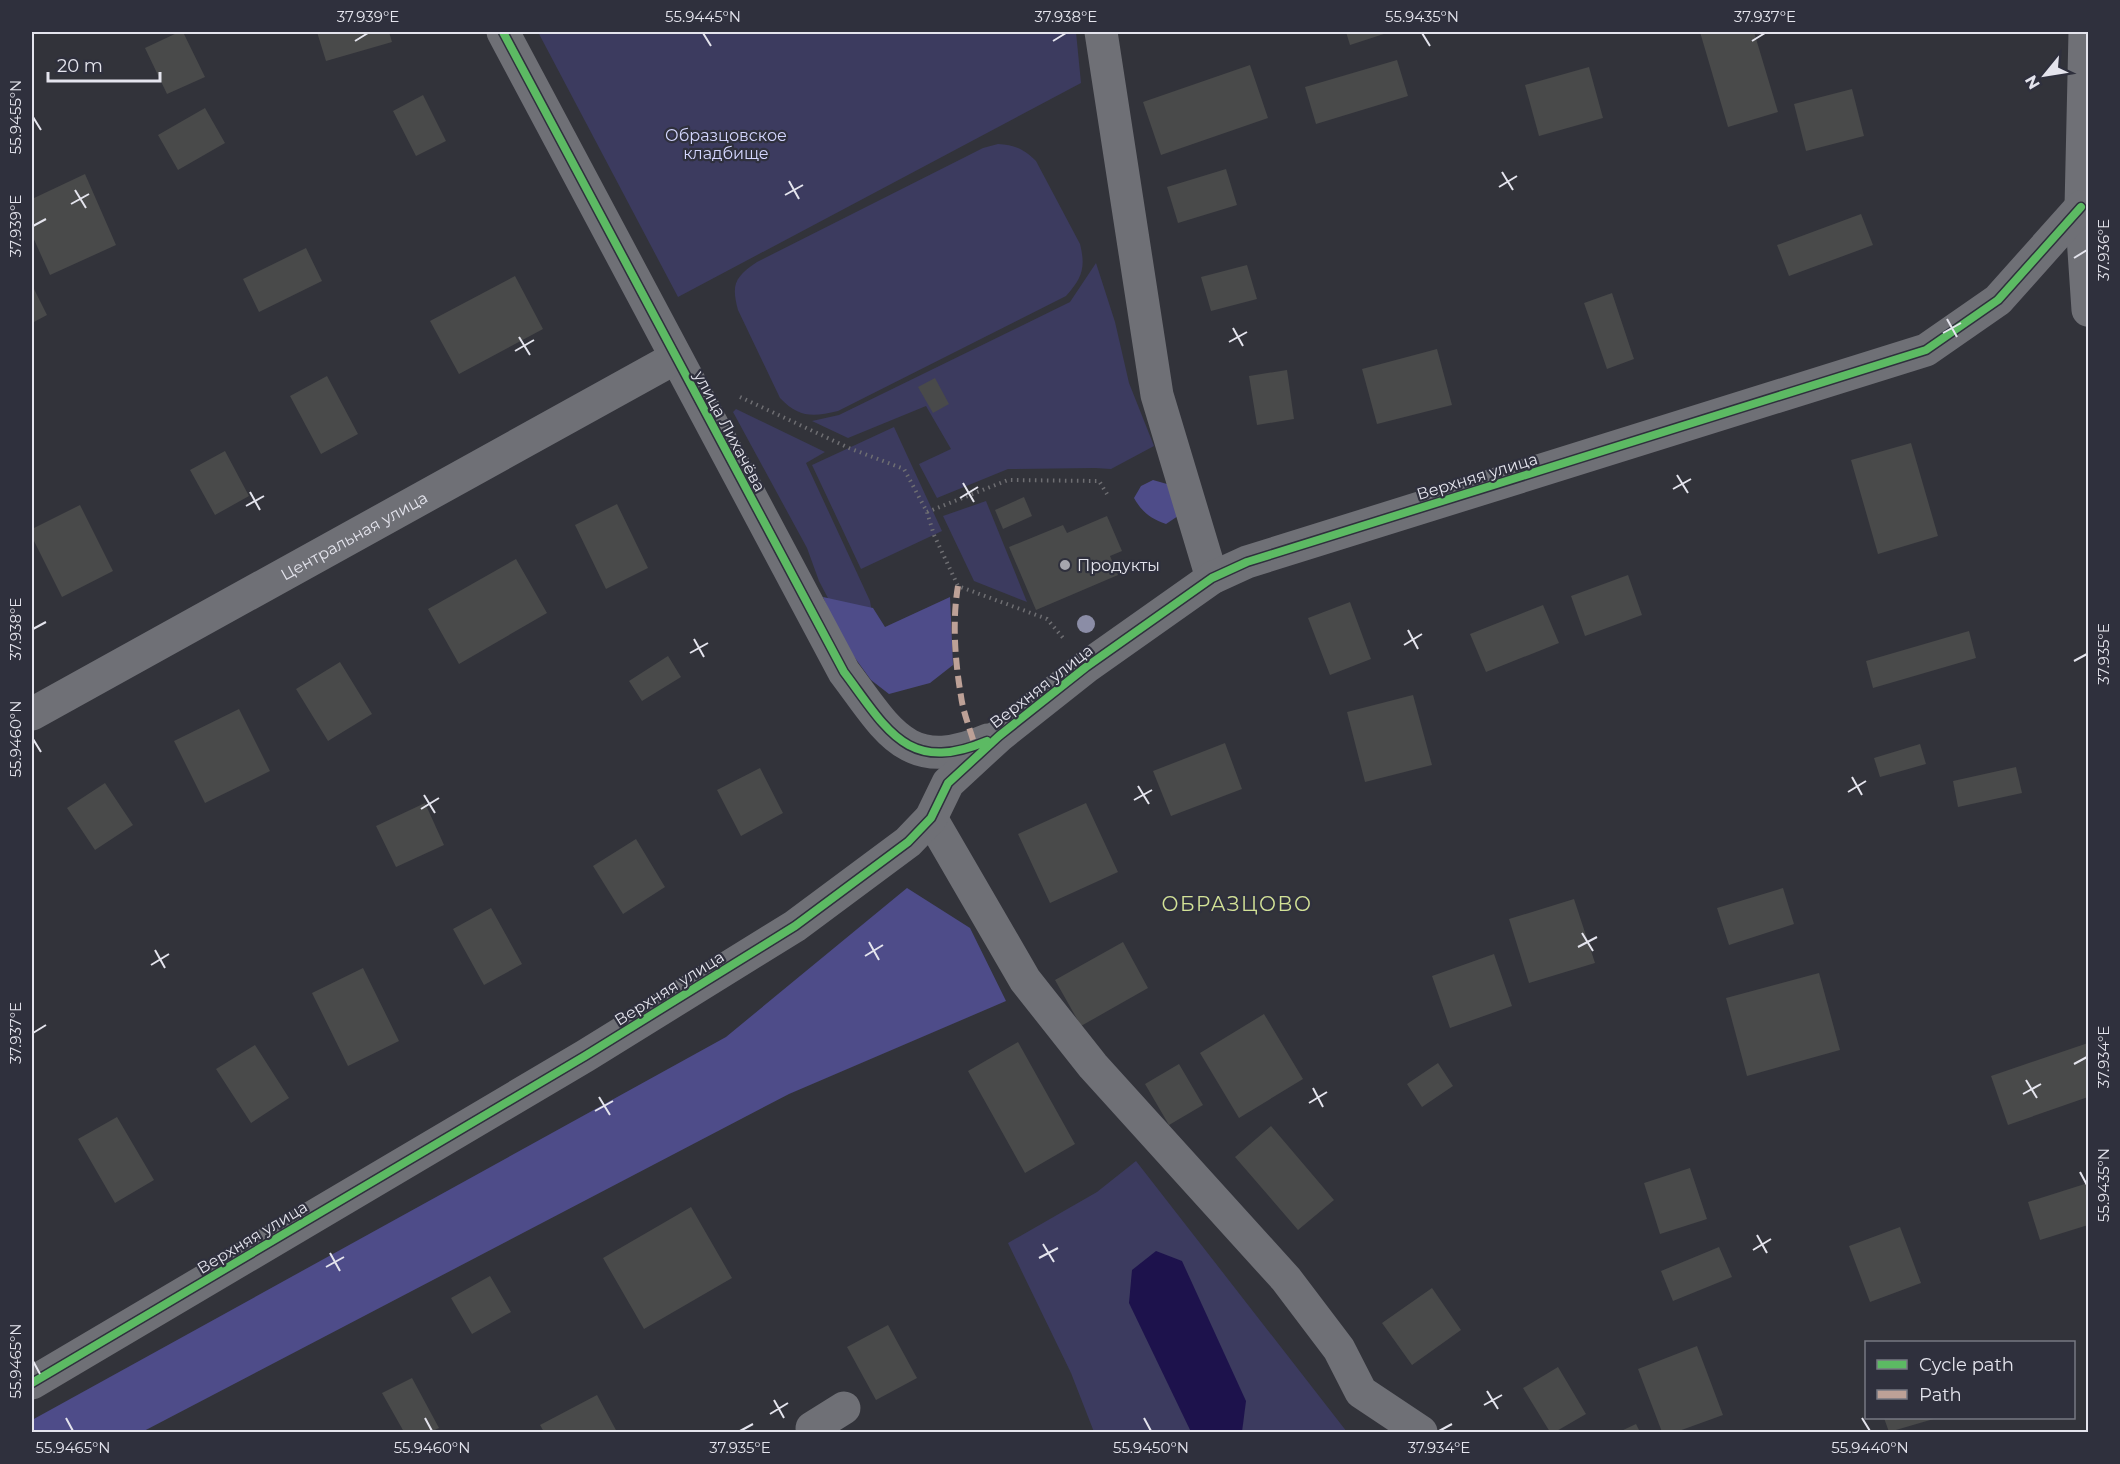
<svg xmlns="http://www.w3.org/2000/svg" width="2120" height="1464" font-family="Montserrat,sans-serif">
<rect width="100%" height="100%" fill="#32333a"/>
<!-- green -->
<path fill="#3c3b5f" d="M538 32H1076L1081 83 678 297Z
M998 144C1015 145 1024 149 1036 161L1080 244C1086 268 1082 278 1066 296L838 411C813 417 799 418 780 398L738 310C731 284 735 277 757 262L983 148Z
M1096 263 1115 322 1129 383 1154 446 1111 469 1095 468 1008 469 937 498 919 464 951 449 926 406 848 438 812 421 839 415 1070 302Z
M736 409 825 452 806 463 870 601 872 613 830 602 819 581 807 548 733 412Z
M894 427 942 531 861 569 812 465Z
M986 501 1027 602 974 581 943 516Z
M1136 1161 1347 1432H1094L1071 1373 1008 1243 1097 1192Z"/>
<!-- forest -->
<path fill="#4e4c89" d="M1153 480 1167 484 1178 516 1166 524C1151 519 1142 512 1134 498L1141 486Z
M823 597 873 608 885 627 950 597 953 665 930 683 889 694 871 680 839 636Z
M907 888 970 928 1006 1001 789 1094 142 1432H32V1420L726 1037Z"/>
<!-- water -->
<path fill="#1d124c" d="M1156 1251 1182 1261 1246 1401 1242 1432H1191L1129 1303 1132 1270Z"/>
<!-- building -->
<path fill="#494a4a" d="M179 32H183L205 77 167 94 145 48Z
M317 32H389L392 42 326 61Z
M1346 32H1390L1350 45Z
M1700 32H1754L1778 112 1728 127Z
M1397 60 1408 96 1316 124 1305 87Z
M1250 65 1268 118 1161 155 1143 102Z
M1589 67 1603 118 1539 136 1525 85Z
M1852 89 1864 136 1806 151 1794 104Z
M423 95 446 141 416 156 393 111Z
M205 108 225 143 178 170 158 135Z
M1226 169 1237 205 1178 223 1167 187Z
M85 174 116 245 50 275 32 235V199Z
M1861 214 1873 245 1789 276 1777 245Z
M306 248 322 281 259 312 243 279Z
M1247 265 1257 299 1211 311 1201 277Z
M515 276 543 329 459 374 430 321Z
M32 285 47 315 32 323Z
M1612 293 1634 359 1607 369 1584 303Z
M1437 349 1452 405 1377 424 1362 369Z
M1287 370 1294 419 1257 425 1249 376Z
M327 376 358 434 321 454 290 396Z
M935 378 949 404 933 413 918 387Z
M1911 443 1938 536 1878 554 1851 460Z
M225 451 249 496 215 515 190 470Z
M1024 497 1032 516 1003 529 995 510Z
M617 504 648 568 606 589 575 525Z
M80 505 113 571 62 597 32 537V529Z
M1107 516 1122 551 1110 556 1118 575 1036 610 1009 547 1063 525 1067 533Z
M516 559 547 613 459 664 428 609Z
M1628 575 1642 615 1585 636 1571 596Z
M1350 602 1371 659 1330 675 1308 618Z
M1543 605 1559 643 1486 672 1470 634Z
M1969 631 1976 658 1873 688 1866 661Z
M668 656 681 677 642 701 629 681Z
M340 662 372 714 328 741 296 689Z
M1413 695 1432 765 1365 782 1347 712Z
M239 709 270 771 205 803 174 741Z
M1225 743 1242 789 1171 816 1153 771Z
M1920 744 1926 764 1880 777 1874 758Z
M2016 767 2022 793 1958 807 1953 781Z
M760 768 783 813 741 836 717 790Z
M105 783 133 825 95 850 67 808Z
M425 803 444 845 396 867 376 826Z
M1086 803 1118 872 1050 903 1018 834Z
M636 839 665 887 623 914 593 866Z
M1783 888 1794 924 1729 945 1717 908Z
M1574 899 1595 963 1529 983 1509 919Z
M491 908 522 964 484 985 453 929Z
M1123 942 1148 988 1081 1026 1055 980Z
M1494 954 1512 1006 1450 1028 1432 976Z
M363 968 399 1041 348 1066 312 993Z
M1819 973 1840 1050 1747 1076 1726 998Z
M1264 1014 1303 1079 1239 1118 1200 1053Z
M1018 1042 1075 1144 1025 1173 968 1071Z
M2088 1043V1097L2008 1125 1991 1076Z
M255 1045 289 1098 251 1123 216 1069Z
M1438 1063 1453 1086 1422 1107 1407 1084Z
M1179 1064 1203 1105 1169 1125 1145 1084Z
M117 1117 154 1180 115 1203 78 1139Z
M1271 1126 1334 1200 1298 1230 1235 1157Z
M1690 1168 1707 1219 1660 1234 1644 1183Z
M2088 1183V1225L2040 1240 2028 1202Z
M691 1207 732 1278 644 1329 603 1258Z
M1900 1227 1921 1283 1870 1302 1849 1246Z
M1719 1247 1732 1277 1673 1301 1661 1271Z
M490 1276 511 1312 472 1334 451 1298Z
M1432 1288 1461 1330 1412 1365 1382 1323Z
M888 1325 917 1378 876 1400 847 1347Z
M1697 1346 1723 1415 1676 1432H1662L1638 1369Z
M1558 1367 1586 1414 1555 1432H1550L1523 1388Z
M412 1378 439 1428 430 1432H404L382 1393Z
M597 1395 617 1432H544L540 1425Z
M1884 1418H1937L1889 1432Z
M1636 1424 1640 1432H1619Z"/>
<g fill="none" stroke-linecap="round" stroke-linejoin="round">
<!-- path -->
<path stroke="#6e6e72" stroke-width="4" stroke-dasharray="1.5 4.5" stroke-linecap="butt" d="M740 397 849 448 904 469 927 512 934 535 958 586 1047 619 1064 639
M927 512 1008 480 1099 481 1107 494"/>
<!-- minor -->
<g stroke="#6f7076" stroke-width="33">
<path d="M503 32 844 672C888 730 907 775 988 740"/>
<path d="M1101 32 1157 395 1212 578"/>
<path d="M2085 32 2081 207 2088 310"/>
<path id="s1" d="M32 714 675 358"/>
<path d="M931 818 1025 980 1093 1066 1286 1279 1339 1349 1361 1392 1421 1432"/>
<path d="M32 1383 585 1056 795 926 908 842 931 818 948 783 999 736 1086 667 1212 578 1247 562 1926 350 1998 300 2081 207"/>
<path d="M815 1432 812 1428 844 1408"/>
</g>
<!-- quiet -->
<path stroke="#bda197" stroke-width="6" stroke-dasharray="12 6" stroke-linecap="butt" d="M958 586C952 621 955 661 961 696 963 712 970 729 975 746"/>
<defs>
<path id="cycleway" d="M503 32 844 672C887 729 907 775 987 741
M32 1383 585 1056 795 926 908 842 931 818 948 783 999 736 1086 667 1212 578 1247 562 1926 350 1998 300 2081 207"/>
</defs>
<!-- cycleway casing -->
<use href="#cycleway" stroke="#2f303d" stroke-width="11"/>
<!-- cycleway -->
<use href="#cycleway" stroke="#5cba63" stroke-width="8"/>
</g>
<!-- trees -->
<circle fill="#8b8da6" cx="1086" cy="624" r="9"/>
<!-- ticks -->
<path fill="none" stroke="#e4e4ed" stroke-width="2" d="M703 33 711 46M1422 33 1430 46M355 41 368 33M1053 41 1066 33M1752 41 1765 33M33 117 41 130M1502 172 1513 190M789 181 799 199M1499 187 1517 176M75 190 86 208M785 195 803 185M71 204 89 194M33 226 46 219M2074 258 2087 250M1947 319 1957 337M1233 328 1243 346M1943 333 1961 323M519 337 530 355M1229 342 1247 332M515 351 534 340M1677 475 1688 493M963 483 974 502M1673 489 1691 479M250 492 260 510M960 498 978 487M246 506 264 496M33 629 46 622M1408 630 1418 649M694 639 704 657M1404 645 1422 634M690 653 708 643M2074 661 2087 654M33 739 41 752M1852 777 1862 795M1138 786 1149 804M1848 792 1866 781M424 795 435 813M1134 800 1152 790M421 809 439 798M1582 933 1593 951M869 942 879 960M1578 947 1597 937M155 950 165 968M865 956 883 945M151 965 169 954M33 1033 46 1025M2074 1064 2087 1057M2026 1080 2037 1098M1313 1088 1323 1107M2023 1094 2041 1084M599 1097 610 1115M1309 1103 1327 1092M595 1111 613 1101M2080 1172 2087 1185M1757 1235 1767 1253M1043 1244 1054 1262M1753 1250 1771 1239M330 1253 340 1271M1039 1258 1058 1248M326 1267 344 1257M33 1361 40 1374M1487 1391 1498 1409M774 1400 784 1418M1484 1405 1502 1395M770 1414 788 1403M66 1418 73 1431M425 1418 432 1431M1144 1418 1151 1431M1862 1418 1870 1431M740 1431 753 1424M1439 1431 1452 1424"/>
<!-- markers -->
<circle fill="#a6a6ae" stroke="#2f303d" stroke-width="2" cx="1065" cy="565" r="6"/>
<g text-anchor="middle" stroke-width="4.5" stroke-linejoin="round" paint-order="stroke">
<!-- park labels -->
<g font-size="16" fill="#d4d6fe" stroke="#2f303d">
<text x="726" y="141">Образцовское<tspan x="726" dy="18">кладбище</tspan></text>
</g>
<!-- street labels -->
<g font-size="16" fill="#e4e4ed" stroke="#2f303d">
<text transform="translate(730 431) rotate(62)" y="6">улица Лихачёва</text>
<text transform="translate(1477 476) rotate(-17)" y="6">Верхняя улица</text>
<text dy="6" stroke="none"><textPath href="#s1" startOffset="368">Центральная улица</textPath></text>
<text transform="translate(1041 686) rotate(-38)" y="6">Верхняя улица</text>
<text transform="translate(669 988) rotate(-32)" y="6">Верхняя улица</text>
<text transform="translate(252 1237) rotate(-31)" y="6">Верхняя улица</text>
</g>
<!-- poi labels -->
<g font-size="16" fill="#e4e4ed" stroke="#2f303d" text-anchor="start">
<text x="1077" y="571">Продукты</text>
</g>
<!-- quarter labels -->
<g font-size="20" letter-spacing="1.5" fill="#d3e296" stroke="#2f303d">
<text x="1237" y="911">ОБРАЗЦОВО</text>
</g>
</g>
<!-- border -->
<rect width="2120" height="1464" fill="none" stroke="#2f303d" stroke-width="66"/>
<!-- legend -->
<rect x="1865" y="1341" width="210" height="78" fill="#2f303d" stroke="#777883" stroke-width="1.5"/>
<rect x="1877" y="1360" width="30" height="9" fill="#5cba63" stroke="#777883" stroke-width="1.5"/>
<text x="1919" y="1371" font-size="18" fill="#e4e4ed">Cycle path</text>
<rect x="1877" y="1390" width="30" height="9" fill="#bda197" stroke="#777883" stroke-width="1.5"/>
<text x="1919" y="1401" font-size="18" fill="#e4e4ed">Path</text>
<!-- north arrow -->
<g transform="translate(2045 75) rotate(240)" stroke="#2f303d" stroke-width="4.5" paint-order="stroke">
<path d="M0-4.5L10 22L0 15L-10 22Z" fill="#e4e4ed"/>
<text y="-9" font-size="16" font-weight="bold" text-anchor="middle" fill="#e4e4ed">N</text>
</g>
<!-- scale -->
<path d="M48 72v9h112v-9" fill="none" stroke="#e4e4ed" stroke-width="3"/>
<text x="57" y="72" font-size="18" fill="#e4e4ed" stroke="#2f303d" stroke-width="4.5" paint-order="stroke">20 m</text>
<rect x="33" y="33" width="2054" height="1398" fill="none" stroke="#e4e4ed" stroke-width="2"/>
<g font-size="15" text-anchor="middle" fill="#e4e4ed">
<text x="368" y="22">37.939°E</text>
<text x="703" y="22">55.9445°N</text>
<text x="1066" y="22">37.938°E</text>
<text x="1422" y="22">55.9435°N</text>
<text x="1765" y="22">37.937°E</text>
<text transform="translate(16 117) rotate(-90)" y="5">55.9455°N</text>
<text transform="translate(16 226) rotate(-90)" y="5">37.939°E</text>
<text transform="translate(2104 250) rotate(-90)" y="5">37.936°E</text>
<text transform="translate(16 629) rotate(-90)" y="5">37.938°E</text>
<text transform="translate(2104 654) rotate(-90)" y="5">37.935°E</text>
<text transform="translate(16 739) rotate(-90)" y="5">55.9460°N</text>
<text transform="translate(16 1033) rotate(-90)" y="5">37.937°E</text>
<text transform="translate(2104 1057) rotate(-90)" y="5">37.934°E</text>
<text transform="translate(2104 1185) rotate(-90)" y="5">55.9435°N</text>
<text transform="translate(16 1361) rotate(-90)" y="5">55.9465°N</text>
<text x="73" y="1453">55.9465°N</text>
<text x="432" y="1453">55.9460°N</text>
<text x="740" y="1453">37.935°E</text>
<text x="1151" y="1453">55.9450°N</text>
<text x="1439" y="1453">37.934°E</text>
<text x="1870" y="1453">55.9440°N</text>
</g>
</svg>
